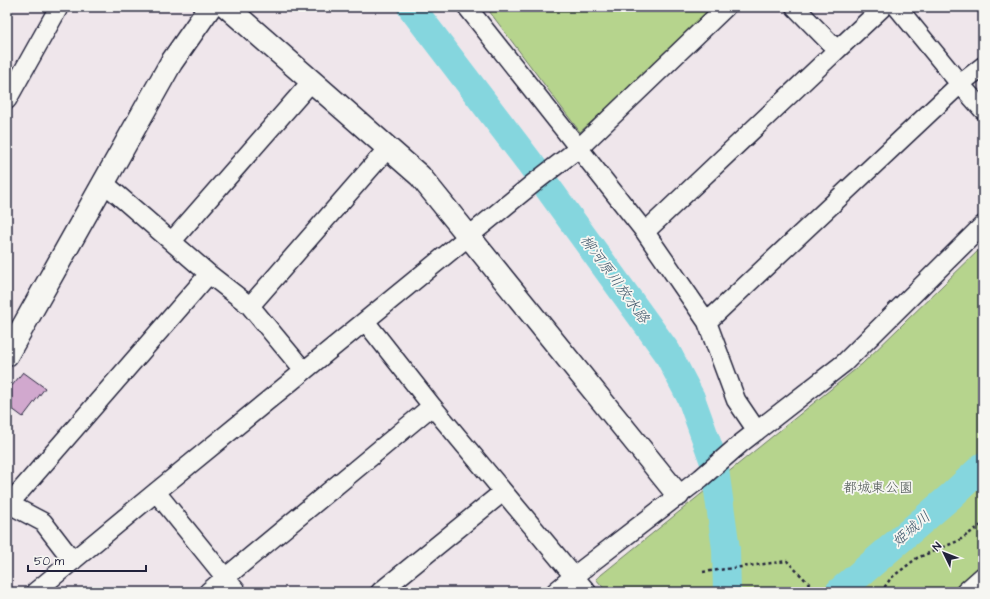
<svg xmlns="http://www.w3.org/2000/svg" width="990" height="599" font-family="'Architects Daughter','Klee One',sans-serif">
<rect width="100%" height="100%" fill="#efe6eb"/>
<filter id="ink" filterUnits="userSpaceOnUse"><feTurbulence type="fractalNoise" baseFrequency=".025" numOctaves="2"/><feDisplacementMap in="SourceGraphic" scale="8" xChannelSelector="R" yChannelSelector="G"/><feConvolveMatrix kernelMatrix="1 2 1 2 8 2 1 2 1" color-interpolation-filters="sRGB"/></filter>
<g filter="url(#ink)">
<!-- green -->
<path fill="#b6d48d" stroke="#6c7b64" d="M486 7H720L580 132Z
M983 246V568L956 592H607L596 579 862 364Z"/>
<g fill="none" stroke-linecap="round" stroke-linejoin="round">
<!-- river -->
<path stroke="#85d6de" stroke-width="28" d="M411 7 530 163 667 352 691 398 714 462 726 549 727 592
M839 592 951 496 983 466"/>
</g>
<!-- building -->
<path fill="#d1a8ce" stroke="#22223b" d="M23 372 45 388 23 417 7 405V392Z"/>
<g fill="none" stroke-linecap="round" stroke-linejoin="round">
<defs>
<path id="minor" d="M467 7 645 232 707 322 736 400 757 431
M795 7 837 50 883 7
M897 7 960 84 983 110
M7 100 59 7
M103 182 209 274 250 306 304 371
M645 232 837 50
M172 241 311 82
M250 306 388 148
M365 321 432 406 587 592
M707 322 960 84 983 66
M156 492 237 592
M7 503 43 522 73 561
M9 504 209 274
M35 592 156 492 535 182 579 148 726 7
M208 592 432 406
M380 592 503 492
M555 592 574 576 701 478 740 444 844 363 983 225
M965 592 983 576"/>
<path id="tertiary" d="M227 7 420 176 678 495
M7 355 171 63 210 7"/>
</defs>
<!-- minor casing -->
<use href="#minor" stroke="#22223b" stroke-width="21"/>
<!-- tertiary casing -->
<use href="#tertiary" stroke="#22223b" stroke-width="25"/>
<!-- path -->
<path stroke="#22223b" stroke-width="2.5" stroke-dasharray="3 3" stroke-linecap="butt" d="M703 572 787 561 817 592
M881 592 891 578 917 558 958 541 983 524"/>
<!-- minor -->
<use href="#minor" stroke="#f6f6f2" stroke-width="18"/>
<!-- tertiary -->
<use href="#tertiary" stroke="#f6f6f2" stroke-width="22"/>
</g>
</g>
<g text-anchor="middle" stroke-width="3.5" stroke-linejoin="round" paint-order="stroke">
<!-- park labels -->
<g font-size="14" fill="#4e5754" stroke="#f6f6f2">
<text x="878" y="492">都城東公園</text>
</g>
<!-- water labels -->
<g font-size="15" font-style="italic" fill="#40586c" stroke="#f6f6f2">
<text transform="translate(615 279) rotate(54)" y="5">柳河原川放水路</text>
<text transform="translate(911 529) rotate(-41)" y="5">姫城川</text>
</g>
</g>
<!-- margin -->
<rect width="990" height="599" fill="none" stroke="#f6f6f2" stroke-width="24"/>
<rect x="12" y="12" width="966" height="575" fill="none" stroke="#22223b" stroke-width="1.5" filter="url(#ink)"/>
<!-- north arrow -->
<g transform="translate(944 553) rotate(313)" stroke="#f6f6f2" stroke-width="3" paint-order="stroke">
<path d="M0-3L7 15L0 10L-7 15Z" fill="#22223b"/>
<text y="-6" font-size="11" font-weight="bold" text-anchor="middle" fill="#22223b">N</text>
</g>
<!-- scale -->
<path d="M28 565v6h118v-6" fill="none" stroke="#22223b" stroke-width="2"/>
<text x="34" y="565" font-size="12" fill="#22223b" stroke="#f6f6f2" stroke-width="3" paint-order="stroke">50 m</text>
</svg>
